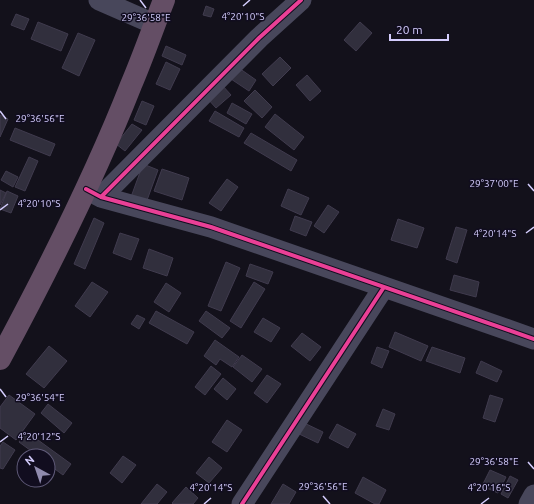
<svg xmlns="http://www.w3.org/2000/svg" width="534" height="504" font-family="Ubuntu,sans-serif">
<rect width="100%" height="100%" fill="#13111b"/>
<!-- building -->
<path fill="#312f3d" stroke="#403b4e" d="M206 6 214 9 211 17 203 15Z
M16 14 29 19 24 30 11 25Z
M38 22 68 34 61 51 31 39Z
M360 22 372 33 356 51 344 40Z
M78 33 95 40 79 76 62 68Z
M166 46 186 55 182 65 162 56Z
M280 57 291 68 273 86 262 74Z
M166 62 180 69 170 90 156 84Z
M236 66 256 80 249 91 228 77Z
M307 75 321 91 310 101 296 85Z
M222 85 231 95 216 108 207 98Z
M255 90 272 107 262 118 244 101Z
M142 101 154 106 146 125 134 120Z
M232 103 252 114 246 124 227 113Z
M215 111 244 128 239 137 209 121Z
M275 114 304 137 294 150 265 127Z
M0 115 8 119 0 137Z
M132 124 142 130 125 151 116 144Z
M15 128 55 144 50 156 10 140Z
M251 133 297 160 291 171 244 143Z
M29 157 38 161 25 191 15 187Z
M143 164 158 170 146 203 131 197Z
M162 169 189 178 182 200 154 191Z
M6 171 18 177 13 187 1 180Z
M227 179 238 187 221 211 209 203Z
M288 189 309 198 301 215 281 206Z
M0 190 6 193 0 205Z
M7 191 18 196 11 213 0 209Z
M328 205 339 212 324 233 314 226Z
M295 216 312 222 306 236 290 230Z
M94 218 104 223 85 269 74 264Z
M398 219 424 228 417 248 391 240Z
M456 227 467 230 457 263 446 259Z
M120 233 139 239 131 260 113 253Z
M149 249 173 258 167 276 143 268Z
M226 262 240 268 221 311 208 306Z
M250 264 273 272 268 284 246 276Z
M454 275 479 282 476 297 450 290Z
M92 282 108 292 90 317 75 306Z
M254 282 265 289 241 328 230 321Z
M166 283 181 293 169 312 154 302Z
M156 311 194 332 187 344 149 323Z
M206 311 230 328 222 338 199 321Z
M137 315 145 319 139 329 131 324Z
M263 318 280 328 271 342 254 332Z
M395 332 428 346 421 361 389 347Z
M302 333 321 347 310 361 291 346Z
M215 340 239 357 232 367 220 359 216 365 204 356Z
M49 346 67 361 44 388 26 374Z
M377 347 389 351 382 368 371 363Z
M432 347 465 358 460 373 426 361Z
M242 355 262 369 252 382 233 367Z
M481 361 502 371 497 382 476 373Z
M211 366 221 374 205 395 195 387Z
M267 375 281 384 267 403 254 393Z
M223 378 236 389 227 400 214 389Z
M9 395 35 414 16 440 0 428V407Z
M490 395 503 399 495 422 483 418Z
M48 404 72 423 64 433 41 413Z
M383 409 395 414 389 430 376 426Z
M227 420 242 430 227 452 212 442Z
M300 421 323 432 318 443 295 432Z
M337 424 356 434 348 448 329 438Z
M27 432 71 464 63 475 48 464V456H38L19 442Z
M3 442 15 450 3 469 0 468V446Z
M123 456 136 465 122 483 110 473Z
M209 457 222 468 209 483 196 473Z
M490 470 506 477 498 493 482 486Z
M510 476 518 480 508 498 501 494Z
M363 477 386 490 379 504H375L355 493Z
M157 484 167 492 157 504H141Z
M283 484 296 492 289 504H271Z
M186 487 198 498 193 504H173L172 503Z"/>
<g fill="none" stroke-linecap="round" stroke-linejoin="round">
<!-- minor -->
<path stroke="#48475b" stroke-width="21" d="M99 0 154 24
M86 189 101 197 211 227 534 339
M101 197 259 38 301 0
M242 504 384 287
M529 504 534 495"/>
<!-- highway -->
<path stroke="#644e65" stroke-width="22" d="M0 359C48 270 94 179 131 85 143 57 153 28 164 0"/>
<defs>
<path id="cycleway" d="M86 189 101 197 211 227 534 339
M101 197 259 38 301 0
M242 504 384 287"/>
</defs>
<!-- cycleway casing -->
<use href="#cycleway" stroke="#110d1f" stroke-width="6"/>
<!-- cycleway -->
<use href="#cycleway" stroke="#ea4096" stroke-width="4"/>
</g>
<!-- ticks -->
<path fill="none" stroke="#d4cdfd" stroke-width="1.5" d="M140 0 146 8M243 6 250 0M0 111 6 119M528 184 534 191M0 210 8 204M526 233 534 227M0 389 6 397M0 442 8 436M528 462 534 469M323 496 330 504M204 504 211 498M481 504 489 498"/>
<g font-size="10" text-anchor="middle" fill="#d4cdfd" stroke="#110d1f" stroke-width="3" stroke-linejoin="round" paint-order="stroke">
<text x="243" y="20">4°20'10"S</text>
<text x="146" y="21">29°36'58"E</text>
<text x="40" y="122">29°36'56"E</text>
<text x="494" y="187">29°37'00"E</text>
<text x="39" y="207">4°20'10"S</text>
<text x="495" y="237">4°20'14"S</text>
<text x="40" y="401">29°36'54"E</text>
<text x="39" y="440">4°20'12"S</text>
<text x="494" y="465">29°36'58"E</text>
<text x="323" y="490">29°36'56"E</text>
<text x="211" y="491">4°20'14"S</text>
<text x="489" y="491">4°20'16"S</text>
</g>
<!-- north arrow -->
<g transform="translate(36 468) rotate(320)"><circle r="19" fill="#110d1f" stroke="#5f5a78"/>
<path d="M0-3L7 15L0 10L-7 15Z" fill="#908bae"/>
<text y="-6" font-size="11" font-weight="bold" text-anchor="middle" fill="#d4cdfd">N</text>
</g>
<!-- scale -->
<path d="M390 34v6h58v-6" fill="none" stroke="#d4cdfd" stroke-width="2"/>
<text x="396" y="34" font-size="12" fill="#d4cdfd" stroke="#110d1f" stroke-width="3" paint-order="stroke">20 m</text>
</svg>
